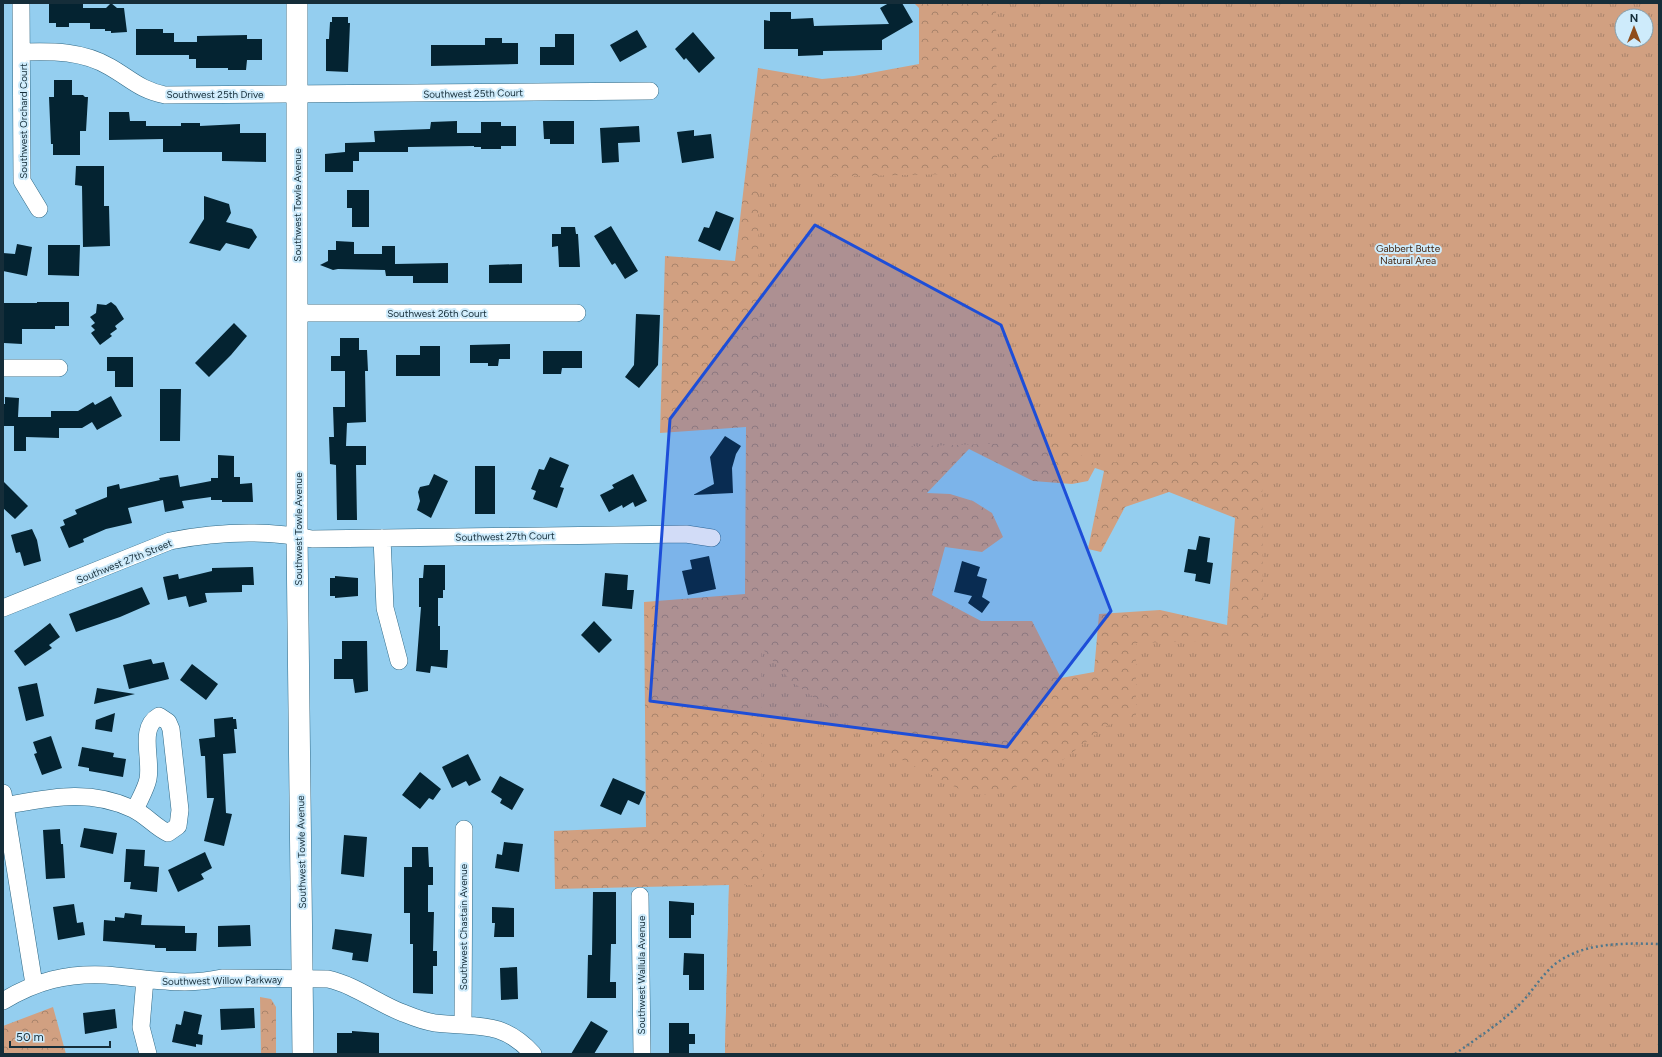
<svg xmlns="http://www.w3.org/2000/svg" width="1662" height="1057" font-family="Figtree,sans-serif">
<defs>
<pattern id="forest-crowns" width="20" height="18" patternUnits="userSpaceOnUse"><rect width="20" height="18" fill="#d1a081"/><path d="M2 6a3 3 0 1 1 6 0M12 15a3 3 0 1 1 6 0" fill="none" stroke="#a8836b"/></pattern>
<pattern id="park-tufts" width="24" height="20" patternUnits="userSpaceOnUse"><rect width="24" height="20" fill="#d1a081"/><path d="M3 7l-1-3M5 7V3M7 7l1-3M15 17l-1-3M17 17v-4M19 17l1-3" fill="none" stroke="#a8836b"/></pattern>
</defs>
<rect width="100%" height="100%" fill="#94ceef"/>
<!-- forest -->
<path fill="url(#forest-crowns)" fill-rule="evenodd" d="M914 3H1659V1054H725L729 885 555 889 554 831 646 827 644 602 745 594 746 427 660 433 665 256 735 261 758 68 822 79 854 76 919 64V8ZM1622 16H1646V40H1622ZM969 449 1033 481 1072 484 1088 481 1095 468 1104 471 1088 549 1101 552 1125 507 1169 492 1235 518 1227 625 1160 610 1099 614 1094 672 1061 678 1032 621H981L932 595 945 547 982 552 1003 537 992 513 973 501 950 494 927 493Z
M260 997 271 999 276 1007V1054H261Z
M53 1007 66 1054H3V1026Z"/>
<!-- park -->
<path fill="url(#park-tufts)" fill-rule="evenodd" d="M996 3H1659V1054H725L729 885H762L761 647 791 681 830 709 873 745 961 790 974 794 991 795 1010 790 1052 768 1108 725 1136 717V643L1263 639 1262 459 1082 463 1081 441 760 451 758 178 997 173ZM1622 16H1646V40H1622Z"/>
<!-- building -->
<path fill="#042331" d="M49 3H83V8H106L111 3 117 8H124L127 32 111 33V31H105V29H90V23H69V27H56V23H49Z
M889 3H902L913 22 882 40V50L823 51V55L798 56V49H764V20L770 21V12H791V19L813 18 814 26 889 24 880 8Z
M332 17H348V23H350L348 72 326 71V39H329L330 22H332Z
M136 29H163V33H174V42H197V36L247 35V39H262V60H247L246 70H228V68H196V59H189V55H136Z
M637 30 647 47 620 62 610 45Z
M693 32 715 58 699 73 686 58 684 60 675 49Z
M555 34H574V65H540V47H555Z
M485 38H502V43H518V64L431 66V45H485Z
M54 80H72V95H83L85 97H88L86 131H80V155H53V144H51L49 97H54Z
M109 112H129L130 121H146V126H181V123H200V126L240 124V133H266V162L222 161V152H163V139L109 140Z
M457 121V133H481V122H501V126H516V146H501V149H481V147H474V146L408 147V152H359V161H353V172H325V154L345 152V143L375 142 374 131 430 129 431 122Z
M543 121H574V144H550V139H544Z
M639 126 640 142 618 143 619 162 602 163 600 128Z
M694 130V136L711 134 714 158 682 163 677 132Z
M76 166H104V206H109L110 246 83 247 82 186 75 185Z
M347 190H369V227H352V208H347Z
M204 196 229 204 231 213 226 222 252 229 257 237 249 249 226 243 220 251 189 243 204 219Z
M716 211 734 218 720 251 698 241 704 227 709 228Z
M611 226 638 271 625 279 615 263 612 265 594 236Z
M561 227H575L576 234H578L580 267H559L558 246 552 247V234H561Z
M336 241 354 242V254H382V246H395V264L448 263V283H413V276H386L385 270 338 269 333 270 320 265 328 261V250H336Z
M17 244 32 247 27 276 3 271V253L15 254Z
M48 245H80L79 276 48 275Z
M522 264V283H489V265Z
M37 302H69V326H55V329H22V344L4 343 3 303H37Z
M111 302 116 306 124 319 115 326 117 329 110 334 112 336 100 345 91 333 95 330 91 326 95 323 90 317 96 313 97 304 106 305Z
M636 314 660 315 658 365 639 388 625 377 634 365Z
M234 323 247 336 231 355 209 377 195 363Z
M340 338H359V350H367L368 371H365L366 422 347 423 346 446H366V465H356L357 520H337L336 465 330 464 329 437H334L333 407H345V371H331V356H340Z
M510 344V359H499L498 366H488V363H470V345Z
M420 346H440V376H396V355H420Z
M543 351H582V368H562L561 374H543Z
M107 357H133V387H115V371H107Z
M160 389H181L180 441H160Z
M111 396 122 416 97 430 92 422 82 428H59V438L26 437V451H14V426H3V404H5V397L19 398 18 417H51V411H78L93 402 95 405Z
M725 436 741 446 736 454 732 468 733 493 693 495 714 484 710 457Z
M218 455 234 456V477H240V484L252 483 253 502H222V500H211V497L182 501 184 508 165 512 163 500 128 508 132 523 106 529 83 539 84 542 69 548 60 527 65 525 63 520 77 514 75 510 107 497V487L119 484 120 489 160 480 159 478 178 475 180 487 211 481V478H218Z
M550 457 569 465 560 487 564 488 557 508 533 499 536 491 531 489 539 469 544 470Z
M475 466H495V514H475Z
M434 474 448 481 431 518 417 510 420 501 418 492 420 487 429 485Z
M633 474 647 501 635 507 633 502 623 508 622 505 609 512 600 495 614 488 612 485Z
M3 481 28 506 15 519 3 508Z
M32 529 37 540 41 561 24 566 20 552 16 553 11 535Z
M1199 536 1210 538 1207 562 1213 563 1210 584 1195 581 1196 574 1184 572 1188 549 1196 550Z
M709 556 716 589 688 595 682 571 692 569 690 560Z
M962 561 980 567 977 576 987 579 982 597 990 602 982 613 968 603 972 596 954 592Z
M424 565H445V590H443V598H438V626H440V650H448L447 668 431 666 430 673 416 671 421 607H419V578H423Z
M253 567 254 585H242V592L205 593 207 602 189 607 186 596 168 600 163 577 178 574 179 579 212 571V568Z
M605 573 628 575 627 590H634L632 609 602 606Z
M335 576 358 578V596L335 598V596H330V578H335Z
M142 587 150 604 120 617 76 632 69 614Z
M594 621 612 640 599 653 581 635Z
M50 623 60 637 49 645 52 648 25 666 14 651Z
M342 641H367L368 691 355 693 353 679H334V659H342Z
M151 659 153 664 164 662 169 679 129 689 123 665Z
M192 664 218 684 206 700 180 680Z
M37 683 44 716 26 721 18 687Z
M97 688 135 694 94 704Z
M115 713 112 732 95 729 96 720Z
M233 717V719H236L237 729H234L236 753 223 754 226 813 232 814 224 846 204 841 214 798H207L205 756H201L199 739 215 737 214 719Z
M51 736 62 768 42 775 34 754 37 753 33 742Z
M82 747 114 753 113 757 126 759 123 777 89 771V768L78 766Z
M468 754 481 780 469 786 466 781 452 788 442 767Z
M420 772 441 789 433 800 429 798 420 809 402 795Z
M500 776 524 789 512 810 500 803 502 799 491 792Z
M613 778 645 792 639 805 628 800 621 815 600 806Z
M84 828 117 833 113 854 80 847Z
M60 829 61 844H63L65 878 46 879 43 830Z
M344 835 367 837 364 877 341 874Z
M504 842 523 844 519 872 495 868 497 854 502 855Z
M412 847H428L429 867H433V885H428V912H434L433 951H437V966H433V994L413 993V944H410V913H404V867H412Z
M126 849 145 850 144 866 159 867 157 892 130 889 131 882H124Z
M205 852 212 868 201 874 204 879 178 892 168 870Z
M593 892H616V944H611L610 982H616V998H587L588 955H592Z
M669 901 694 903V915H691V938H669Z
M74 904 77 923 83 922 85 935 58 940 53 907Z
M492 907 514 908V937H494L495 923H492Z
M125 913 142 915 141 925 185 926V933H197L196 951H166V948H155V945L103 941 104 920 115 921V917L124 918Z
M250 925 251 946 218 947V926Z
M335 929 372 934 368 962 352 960 353 953 332 949Z
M684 953 704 954V990H689V975H683Z
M517 967 518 999 501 1000 500 968Z
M254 1008 255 1028 221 1030 220 1009Z
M115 1009 117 1028 85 1034 83 1013Z
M184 1011 202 1015 198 1034 203 1035 202 1045 196 1044V1047L172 1042 176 1024 181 1025Z
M591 1021 608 1031 594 1054H571Z
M669 1023H689V1034H695V1044H689V1054H669Z
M352 1031 379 1033V1053H337V1033H352Z"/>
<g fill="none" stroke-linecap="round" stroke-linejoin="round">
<defs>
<path id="minor" d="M21 3 22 181 39 209
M23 52C53 51 83 51 110 67 131 79 140 90 165 95L650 91
M297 313H577
M3 368H59
M382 538 385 608 399 661
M3 608 170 541C216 532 266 530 312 539L686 534 712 538
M3 793 34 984
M3 806C49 798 88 788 133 809 146 815 155 827 168 833L178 826 180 810 171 729 168 722 159 716C138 728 152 758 148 779 146 789 139 800 135 810
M640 896 642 1054
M145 979 141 1027 148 1054
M3 1001C36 981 67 973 106 975 145 978 183 987 222 978L328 979C355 985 377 1003 403 1013 413 1017 425 1022 435 1023 477 1028 501 1019 533 1054
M463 1025 464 829"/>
<path id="major" d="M297 3V536L303 1054"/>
</defs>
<!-- minor casing -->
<use href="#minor" stroke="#2f6885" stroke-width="18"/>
<!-- major casing -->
<use href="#major" stroke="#2f6885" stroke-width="22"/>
<!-- path -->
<path stroke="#4f778c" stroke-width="2.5" stroke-dasharray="2 3" stroke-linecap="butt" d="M1455 1054C1477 1038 1500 1024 1520 1004 1532 992 1541 976 1554 965 1582 942 1624 943 1659 944"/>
<!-- minor -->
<use href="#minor" stroke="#fff" stroke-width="17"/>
<!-- major -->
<use href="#major" stroke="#fff" stroke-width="21"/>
</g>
<!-- marked area -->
<path fill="#1d4ed8" fill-opacity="0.2" stroke="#1d4ed8" stroke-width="3" stroke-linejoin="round" d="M815 225 1001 325 1111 611 1007 747 650 701 670 419Z"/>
<g text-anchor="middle" stroke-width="4" stroke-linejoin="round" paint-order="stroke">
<!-- street labels -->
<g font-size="10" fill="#152d39" stroke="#ceebfb">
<text transform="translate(473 93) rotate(-1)" y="4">Southwest 25th Court</text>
<text x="215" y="98">Southwest 25th Drive</text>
<text transform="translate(23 121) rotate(-90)" y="4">Southwest Orchard Court</text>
<text transform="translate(297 205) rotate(-90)" y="4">Southwest Towle Avenue</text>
<text x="437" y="317">Southwest 26th Court</text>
<text transform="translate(298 529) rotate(-90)" y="4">Southwest Towle Avenue</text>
<text transform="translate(505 536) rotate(-1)" y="4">Southwest 27th Court</text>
<text transform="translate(124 561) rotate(-22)" y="4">Southwest 27th Street</text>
<text transform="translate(301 852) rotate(-91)" y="4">Southwest Towle Avenue</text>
<text transform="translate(463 927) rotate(-90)" y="4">Southwest Chastain Avenue</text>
<text transform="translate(641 975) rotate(-90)" y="4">Southwest Wallula Avenue</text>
<text transform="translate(222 980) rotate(-1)" y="4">Southwest Willow Parkway</text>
</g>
<!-- park labels -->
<g font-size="10" fill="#432510" stroke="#ceebfb">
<text x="1408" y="252">Gabbert Butte<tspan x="1408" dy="12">Natural Area</tspan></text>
</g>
</g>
<!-- border -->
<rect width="1662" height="1057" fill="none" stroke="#152d39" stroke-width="8"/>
<!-- north arrow -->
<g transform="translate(1634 28)"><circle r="19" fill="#ceebfb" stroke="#849fad"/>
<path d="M0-3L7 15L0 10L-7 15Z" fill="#8f4d1c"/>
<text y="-6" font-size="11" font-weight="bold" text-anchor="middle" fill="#152d39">N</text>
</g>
<!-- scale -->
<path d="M10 1041v6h100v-6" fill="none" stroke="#152d39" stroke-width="2"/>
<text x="16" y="1041" font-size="12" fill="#152d39" stroke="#ceebfb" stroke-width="3" paint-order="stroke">50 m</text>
</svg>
